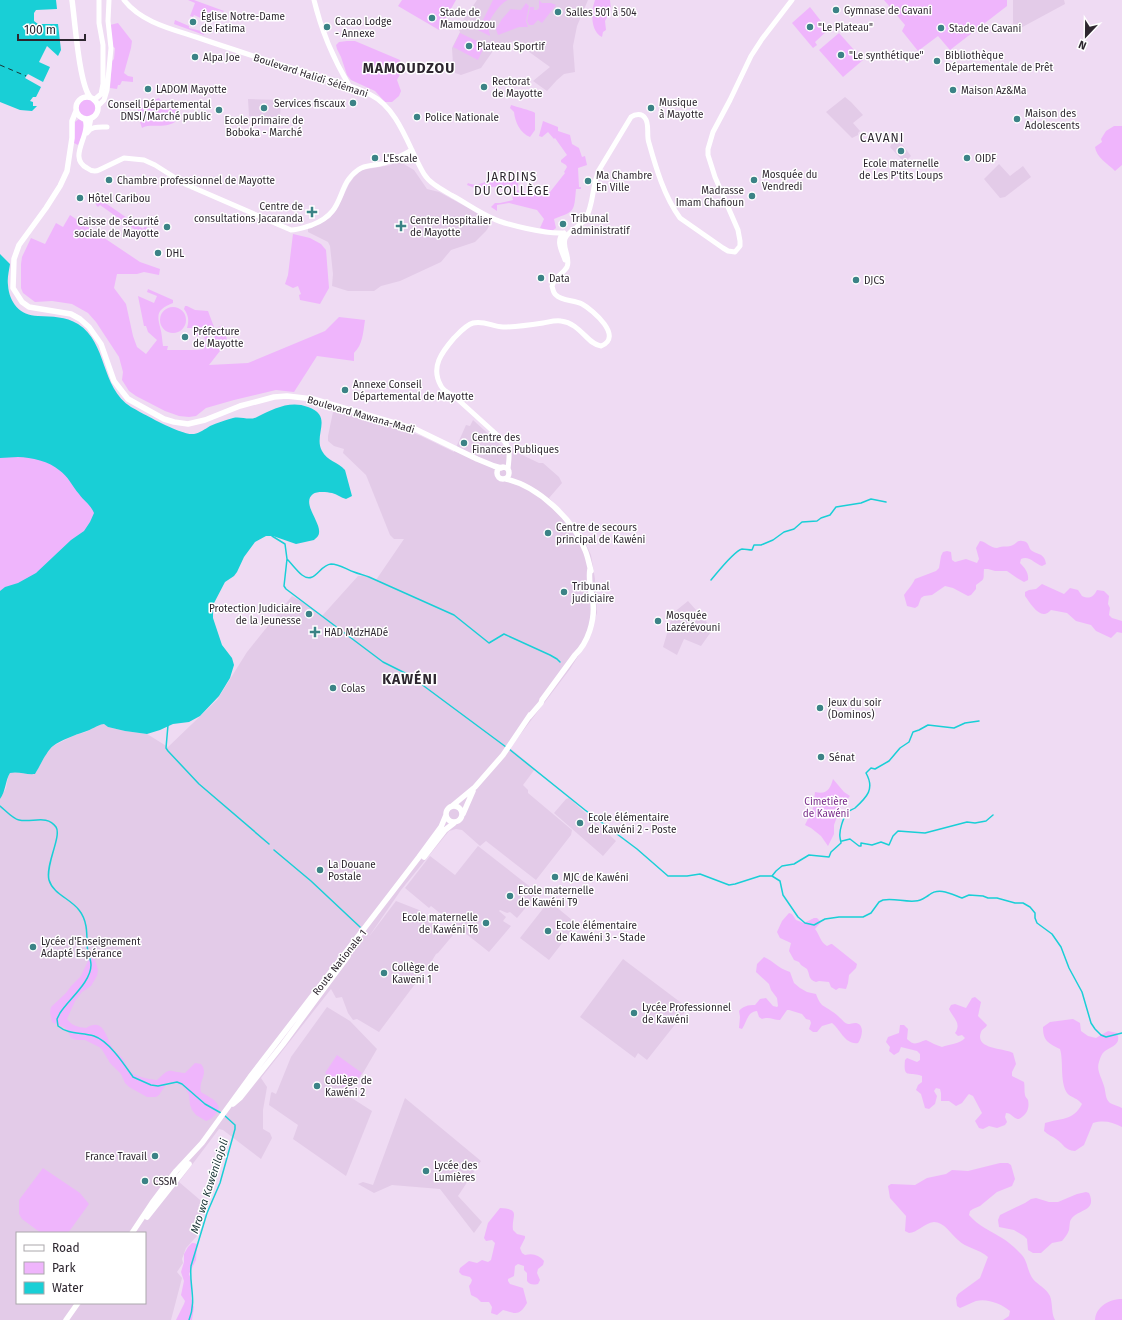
<svg xmlns="http://www.w3.org/2000/svg" width="1122" height="1320" font-family="'Fira Sans',sans-serif">
<rect width="100%" height="100%" fill="#efdbf3"/>
<!-- built -->
<path fill="#e3cbe8" fill-rule="evenodd" d="M477 0H588L577 26 573 46 575 72 564 74 557 80 547 91 533 81 550 67 514 41 495 48 481 68 461 75 455 73 453 64 452 48 460 32 458 28Z
M1013 0H1064L1065 4 1013 32Z
M845 97 851 102 863 115 853 123 860 131 858 133V135L852 138 826 112Z
M248 99 281 100 280 116 264 119V116H249Z
M896 136 911 156 906 161H903L890 147Z
M397 160 414 170 427 189 439 192 472 210 485 218 490 225 486 231 475 242 451 250 441 262 400 281 381 286 374 291H348L332 286 333 274 330 246 328 242 308 232V228L330 218 342 199 349 184 357 173 362 170 391 165Z
M999 164 1010 176 1023 166 1031 177 1005 197 1000 198 984 179Z
M333 412 366 418 400 428 421 436 454 452 466 425 470 426 473 420 505 449 512 450 539 463H543L559 477 562 483 549 498 562 511 584 540 591 555 595 579 597 613 587 642 570 669 510 748 535 769 523 785 528 790V793L572 830 571 835 536 880 486 841 480 846 462 830 456 829 449 831 401 890 368 938 396 901 419 910 453 935 438 953 436 954 430 964 379 1032 357 1019 353 1020 348 1013 342 997 336 998 331 989 261 1078 267 1087 263 1110V1129L270 1133 272 1138 261 1159 223 1130 219 1129 179 1182 206 1205 197 1224V1236L186 1248 182 1259 183 1263 177 1272 182 1278 171 1320H0V799L6 788 8 777 10 773 14 772 35 774 46 754 53 746 75 735 86 732 98 725 104 724 108 727 125 731 147 734 168 747 217 700 247 652 292 596 309 606 322 616 358 576H366L376 580 404 539H394L390 535 366 475 343 453 344 449 334 446 328 441V436ZM17 1233H145V1303H17Z
M688 601 713 629 701 646 684 639 677 655 663 647 673 613Z
M569 798 616 841 603 856 554 813 566 799Z
M478 846 538 893 517 918 510 912 507 913 500 910 499 911 506 917 503 921 511 926 489 952 431 906 429 908 405 888 430 856 455 875Z
M549 901 577 924 549 960 520 938Z
M623 959 688 1008 647 1060 638 1053 635 1058 580 1017Z
M327 1007 350 1021 377 1049 363 1073 347 1095 372 1111 346 1176 293 1139 298 1125 269 1105 271 1093 272 1092 276 1094 291 1057Z
M405 1098 481 1161 458 1196 482 1222 474 1233 440 1189 392 1185 374 1193 358 1184 363 1182 373 1185Z"/>
<!-- green -->
<path fill="#efb5fc" d="M188 0H194L224 11 223 12 218 10 216 14 222 17 221 18 210 16 204 35 174 24 175 20 189 26V28L201 31 202 28 204 29 206 24 204 23 205 20 194 15 193 17 190 16 195 3Z
M402 0H456L439 30 398 6Z
M493 0H508C501 2 489 19 488 26 488 30 490 33 490 36L478 30Z
M539 0 542 3H551L556 5 542 23 538 20 533 25H529L527 21 530 7H534V10H537L539 8Z
M595 0H610L611 10 605 21 606 30 603 32 602 37C590 31 591 11 595 0Z
M884 0H1007V6L950 50 938 36 918 51 902 31 905 25Z
M526 3 529 6 526 21 528 27H519L498 35 496 29 502 19 510 10 509 9 521 10Z
M810 7 828 30 815 42 817 45 813 48 792 23Z
M118 23 132 41 131 48 124 73 128 76 133 77V82L122 81 120 85H118L117 89 110 88 112 61 114 59 115 48 113 47 110 25Z
M460 33 485 45 478 60 453 47Z
M839 33 863 60 843 77 819 50Z
M347 41H355L400 60C405 71 402 70 397 80L401 91 399 96 392 102H385L375 91 351 80 347 75 341 57 337 49 336 45 339 42Z
M159 98 163 105 172 101 178 110 175 122C164 129 149 123 142 128L140 122 143 120 137 109 154 104V100Z
M78 108a9 9 0 1 1 18 0a9 9 0 1 1-18 0Z
M511 105C514 106 533 111 535 113V130L530 137C520 133 515 122 514 112L510 108Z
M79 119 84 123V131L78 145 74 143 75 122Z
M543 121 558 127V131L570 135 572 144 579 148 582 157 585 156 587 165 578 168 579 187H581V189H576C574 212 575 211 554 219L556 228 552 231 540 228 544 219 537 210 509 203 497 205V211L491 207 495 203H500L513 200 510 186 491 187 485 192 467 185 468 183C477 187 485 182 494 178V175L496 174 497 180 506 181 507 173 521 171 517 190 537 195 539 192 546 193 547 192H550L565 173 564 172 567 167 566 165 561 162V160L567 155 555 138 554 139 548 132 542 137 539 136Z
M1114 126H1122V165L1115 171C1108 164 1096 157 1095 147L1102 142 1101 139 1106 131Z
M100 198 106 200 104 202 143 229 145 226 150 230 148 236 144 239 139 237 141 234 100 205 98 207 96 205V201Z
M70 215 140 262 160 269 159 275 144 272 137 274H117L114 288 126 304 133 336 137 347 146 354 157 340 148 332 146 326H144L138 296 154 303 157 296 147 292 148 289 173 300V303C159 309 156 312 160 327 162 333 162 340 163 346H168L167 350H197L204 349V345C211 342 217 335 218 327L225 326 227 342 209 365 248 363 325 331 339 317 365 320C363 333 363 344 354 353V361L317 356 294 392 276 390 234 400 206 408 196 416 189 417 179 416 165 411 136 396 129 391 122 380 123 372 119 357 96 322 88 313 72 304 52 301 35 302 23 293 21 288V264L22 257 31 238 45 244 56 223 63 227Z
M293 234 310 238 321 244 326 250 329 288 320 304 300 300 299 295 301 294 298 286 293 288 285 284 288 275Z
M185 306H187L195 310 208 311 214 327 209 338 205 340 204 336H197L196 328H187C189 321 189 316 184 309Z
M160 320a13 13 0 1 1 26 0a13 13 0 1 1-26 0Z
M0 384 137 461 0 651Z
M980 541C987 542 990 548 997 548 1003 545 1008 548 1013 545 1016 543 1018 540 1022 541 1028 541 1028 545 1030 549 1035 555 1045 552 1046 564L1042 566C1035 564 1029 555 1021 559L1020 563C1025 568 1029 573 1028 580L1024 582 1017 578 1007 571H995L988 569H984C983 580 986 578 976 585V589L971 595 968 596 953 588 945 586 932 595 924 596 921 598 918 606 915 608 907 606 904 595C908 589 911 587 915 579L936 571 939 568 941 556 943 552 947 551 951 552 952 560 955 562 966 559 977 563 979 559 976 548Z
M1042 584 1064 594 1070 588 1078 590 1082 596C1089 599 1093 598 1097 590L1104 591 1109 596 1108 604 1110 608 1109 615 1112 618 1122 621V633L1117 632 1111 638 1096 631 1091 625 1076 621 1067 613 1051 610C1041 622 1031 604 1025 596V592L1029 590 1036 589Z
M833 779 844 792 850 796 841 806 834 825V834L828 846 821 836 811 828 805 825 813 808 815 792C827 795 830 789 833 779Z
M789 913 792 914 796 920 804 923 814 918H817L821 922 815 929C820 935 820 942 827 946L831 944H832L857 964 856 968 849 975 848 983 846 989 839 988 836 990 831 987 829 982 819 981 816 982C808 980 810 974 807 969L801 965 799 962 794 960 789 951 791 943 780 938 777 932 782 921Z
M764 957C774 961 777 968 790 972L794 983 800 988 807 992 816 994C817 997 819 1002 822 1005 828 1009 836 1013 840 1018 843 1020 844 1023 848 1024 852 1024 856 1021 860 1025 864 1030 861 1039 858 1043 845 1045 840 1029 832 1023L822 1026 817 1032H813L809 1029 811 1023 810 1020 806 1019 802 1014 789 1010H787L780 1020C773 1020 769 1016 762 1019L759 1017 757 1011C747 1012 747 1022 742 1029L739 1028 740 1017 739 1011C743 1006 748 1005 755 1005L760 999 766 998 773 1006 777 1007 778 1006 777 998 771 990 769 984 756 972 757 964Z
M92 958 95 960 98 970 97 976 91 986 82 992 75 1001 67 1019C72 1026 78 1027 86 1028 105 1016 106 1040 114 1050 116 1054 121 1055 123 1059 126 1063 127 1069 131 1072 134 1076 152 1080 157 1080 172 1066 167 1072 185 1073L195 1063 201 1064C209 1074 198 1081 201 1092 208 1097 217 1099 219 1108 216 1114 213 1119 206 1121L196 1115 192 1110 190 1105 189 1095 185 1088 182 1085 170 1082 167 1083 159 1095 156 1097H147L129 1087 125 1083 121 1074 110 1063 101 1048 85 1040H77L71 1038C65 1023 64 1029 52 1022L50 1012 51 1007 66 993 71 986 81 976 89 959Z
M975 997 981 1002 978 1016 987 1025C986 1028 982 1029 981 1032 974 1050 1006 1048 1013 1053L1016 1064 1012 1072V1076L1024 1082C1025 1087 1024 1091 1025 1095 1025 1097 1027 1098 1028 1100 1030 1109 1026 1115 1019 1119 1013 1119 1012 1113 1006 1113L1005 1117 1007 1122 1005 1125 997 1128 989 1126 983 1129 979 1128 975 1121 982 1113 973 1096 969 1094 968 1095 962 1103 956 1106 949 1101H941V1093L940 1089 936 1088 934 1091 937 1096 935 1104 929 1109 925 1108 921 1094 916 1090 918 1085 922 1082V1076C909 1071 903 1080 905 1060L907 1058 917 1062 920 1060V1054L917 1051 901 1047 899 1052 894 1055 889 1051 890 1047 886 1042 888 1037 899 1033 900 1025H904L908 1029 907 1039C915 1047 918 1042 926 1040 932 1043 936 1045 942 1047 949 1044 960 1044 965 1038L962 1035 958 1036 955 1033C962 1023 953 1018 949 1009L951 1005 955 1004 966 1008 972 998Z
M1073 1019 1080 1023 1081 1031 1088 1036 1096 1038 1108 1031 1117 1033C1122 1045 1111 1046 1105 1051 1102 1053 1100 1058 1099 1062 1096 1070 1102 1078 1104 1086 1106 1092 1105 1099 1110 1103 1113 1105 1119 1106 1122 1108V1127C1112 1122 1104 1120 1093 1123L1084 1145 1075 1151C1064 1150 1065 1145 1056 1139 1052 1136 1048 1135 1044 1131L1045 1123C1061 1118 1073 1121 1082 1104 1077 1098 1073 1098 1069 1095 1059 1086 1064 1061 1060 1049 1048 1043 1043 1041 1043 1027L1050 1022Z
M337 1055 362 1073 349 1091 325 1073Z
M1000 1163H1008L1011 1165 1015 1179 1012 1186 997 1192 980 1206 973 1209 970 1211 969 1215C978 1226 991 1231 1002 1238 1009 1242 1015 1248 1021 1254 1028 1261 1027 1271 1033 1279 1038 1285 1046 1288 1050 1296 1053 1304 1051 1313 1055 1320H1003L1009 1316 1010 1311C1002 1304 987 1298 976 1301 970 1303 966 1306 960 1308L957 1306 956 1298 958 1294 980 1278 988 1257C979 1249 966 1248 958 1240 951 1234 944 1222 934 1222 924 1223 917 1233 909 1233L905 1231 906 1216 890 1198 888 1186 891 1184 915 1185 927 1178 946 1174 952 1170 968 1171Z
M43 1168 80 1193 89 1204 68 1233H41L22 1219 19 1214V1200Z
M1086 1192 1089 1193C1097 1211 1080 1209 1072 1218 1069 1221 1070 1226 1069 1230 1068 1234 1065 1237 1062 1241L1052 1243 1041 1253H1033L1028 1250 1027 1239 1024 1236 1014 1230 999 1227 998 1220 1000 1215 1025 1203 1031 1199 1036 1198 1049 1202H1058L1077 1194Z
M500 1208C522 1209 511 1216 513 1230L517 1234 525 1236V1238L520 1248 522 1253 525 1255C533 1253 539 1255 544 1261L543 1265 538 1269 537 1273 540 1280 538 1284C533 1285 530 1285 527 1281V1273L524 1270V1266L518 1264 515 1266 514 1276 508 1279V1281L510 1284 523 1288 527 1303C519 1317 515 1313 503 1310L497 1315 491 1313 492 1307 489 1302H481L477 1298 471 1295 469 1286 471 1283 472 1280 470 1277 462 1275 459 1272 460 1268 469 1261 477 1263 482 1260 488 1262 491 1260 495 1243 492 1240 486 1241 484 1238 488 1223Z
M192 1243H194L197 1244 196 1260 189 1274 192 1282 191 1298 194 1307 192 1320H176L184 1304 185 1301 181 1295 184 1281 181 1272 184 1262V1254L188 1247Z
M1122 1299V1320H1095C1096 1306 1110 1299 1122 1299Z"/>
<!-- water -->
<path fill="#19cfd6" d="M0 0H56L57 9 36 10 34 13V21L38 24H58L61 50 58 56 47 46 39 62 50 67 43 82 28 74 25 78 41 87 36 97H33L30 101 33 102V106H37L32 111 20 110 0 102Z
M0 254 10 264C9 271 7 278 8 285 9 302 20 316 38 316 53 317 65 316 78 324 108 343 100 387 131 407 142 413 182 436 194 434 200 433 205 429 210 426 217 423 225 420 233 418 241 416 249 421 257 417 273 409 290 400 308 407 334 416 313 435 322 451 327 461 338 462 345 470L352 496 346 499C341 498 337 494 332 493 327 492 317 491 313 494 301 503 321 522 319 533 319 536 316 538 314 540L296 544 273 536H266L255 542 244 557 237 572 234 576 225 582 213 605V618L222 645 232 658 234 665 230 678 219 696 200 716 189 722 173 724 160 730 147 734 125 731 108 727 104 724C96 725 92 730 84 732 75 735 61 740 53 746 46 752 40 766 35 774 26 775 18 771 10 773 5 781 6 791 0 799V591L5 587 18 583 36 573 71 540 84 531 90 522 94 513C90 504 84 501 79 494 72 486 68 476 59 470 50 462 31 457 18 457 12 457 6 458 0 458Z"/>
<g fill="none" stroke-linecap="round" stroke-linejoin="round">
<!-- stream -->
<path stroke="#19cfd6" stroke-width="1.5" d="M272 536 285 544 287 559 284 586 286 589 383 662 409 675 506 747
M287 559C292 564 297 571 302 575 315 585 319 565 331 564 339 564 346 569 354 572 359 574 364 575 369 577L454 615 489 643 504 634 550 655 557 659 560 662
M711 580C717 573 734 551 742 549 745 549 749 550 752 550L754 545H761L773 540 784 532 794 529 802 522 817 521 821 518 830 515 836 507 861 503 871 499 886 502
M168 725 166 748 168 751 199 784 269 844
M509 749 585 810 637 849 668 876H687L700 874 729 885 735 884 760 876H772L780 881 783 895 798 917 805 923 814 925 825 919 839 917H863L871 913 879 902 883 900C894 898 904 902 915 901 922 901 924 898 929 895 939 887 951 894 962 898L969 895 983 896 988 898H997L1015 903H1023L1030 907 1035 913V918L1037 923 1052 934 1061 947 1069 968 1082 992 1091 1023 1095 1029 1101 1035 1106 1037 1122 1033
M0 806C5 810 13 819 19 820 32 823 47 814 56 827 62 836 45 865 49 880 53 894 71 899 79 910 87 920 87 932 87 944 87 952 91 958 91 965 91 982 69 999 60 1013L57 1019 58 1026C69 1035 81 1032 94 1036 109 1041 124 1064 133 1077L151 1085 158 1086 177 1082 182 1084 205 1104 221 1113
M842 841 850 839 859 846H861V843L872 845 881 842 889 845 893 836 898 831 925 833 967 822 975 823 986 821 993 815
M274 850 311 881 360 927
M772 876 776 871 782 866 794 864 809 855 829 857 831 852 841 843C841 841 840 839 840 837 839 831 843 818 847 813 849 810 852 810 855 808 867 797 875 789 866 773L871 768 875 769 889 761 900 748 909 742 913 732 919 730 928 725 954 728 965 723 979 721
M189 1320C197 1300 189 1286 191 1266L207 1213 220 1183 235 1129V1125L224 1115"/>
<!-- ferry -->
<path stroke="#1b3536" stroke-width="1" stroke-dasharray="5 4" stroke-linecap="butt" d="M0 65 26 76"/>
<!-- secondary -->
<path stroke="#fff" stroke-width="5" d="M124 0C141 22 171 29 196 37 234 50 272 62 311 74 331 80 353 85 371 95 399 109 409 149 424 174 430 184 443 190 453 196 466 203 478 212 492 218 505 225 548 234 562 233L565 238
M314 0C321 30 334 60 350 87
M94 100 101 94 103 84V45L99 23V0
M98 106 104 100 107 90 111 48 108 21 109 0
M85 119C91 136 67 157 87 168 91 171 95 172 99 170L124 158 144 160 155 165 185 184 291 230C298 230 305 227 312 225 347 212 335 186 358 170 365 164 376 166 384 163 394 160 403 155 412 150
M89 128 91 118
M87 133C91 126 99 127 107 127
M564 233C555 240 562 251 565 260
M508 469C509 458 511 451 505 442 488 427 472 412 455 397 450 393 444 392 441 386 430 367 442 352 454 338 460 332 466 325 473 323 484 320 493 327 503 327 516 327 530 325 543 323 549 322 555 320 561 321 580 323 588 345 601 346 624 337 593 310 582 304 574 300 562 301 556 295 553 293 553 289 552 286 554 277 563 274 567 267 571 258 562 248 565 239 567 231 581 227 586 218 594 203 592 185 599 170L631 117C635 114 642 113 645 118 650 124 646 136 649 143 656 168 664 196 680 218L723 248 728 251 735 252 740 246V241L738 230 715 177 708 155V149L713 132 730 100 751 56 762 39 792 0"/>
<!-- primary -->
<path stroke="#fff" stroke-width="5.5" d="M72 0C75 21 79 83 90 97
M76 108a11 11 0 1 1 22 0a11 11 0 1 1-22 0Z
M76 111 72 121V138L67 171 60 186 46 208 19 245 14 259 13 288 22 302 29 307 71 314 80 319 89 327 101 344 114 381 128 399 164 419 174 422 188 424 205 420 240 406 274 397 287 396 313 399 415 429 477 459 494 466 501 468
M497 473a6 6 0 1 1 12 0a6 6 0 1 1-12 0Z
M506 479C538 486 574 520 585 550 588 557 589 564 591 571
M529 717 541 703 542 700 575 655C588 643 595 620 593 603 591 591 588 580 590 569
M446 814a8 8 0 1 1 16 0a8 8 0 1 1-16 0Z
M452 806 475 787 503 755 530 715
M463 814 473 791
M424 857 445 830 454 823
M233 1104 240 1098 283 1044 348 956
M147 1217 189 1164
M132 1233 152 1203 176 1171 202 1143 250 1077 419 857 441 827 446 815
M66 1320 78 1303"/>
</g>
<!-- markers -->
<g fill="#3b8386" stroke="#fff" stroke-width="1.5">
<circle cx="836" cy="10" r="4"/>
<circle cx="558" cy="12" r="4"/>
<circle cx="432" cy="18" r="4"/>
<circle cx="193" cy="22" r="4"/>
<circle cx="327" cy="27" r="4"/>
<circle cx="810" cy="27" r="4"/>
<circle cx="941" cy="28" r="4"/>
<circle cx="469" cy="46" r="4"/>
<circle cx="841" cy="55" r="4"/>
<circle cx="195" cy="57" r="4"/>
<circle cx="937" cy="61" r="4"/>
<circle cx="484" cy="87" r="4"/>
<circle cx="148" cy="89" r="4"/>
<circle cx="953" cy="90" r="4"/>
<circle cx="353" cy="103" r="4"/>
<circle cx="264" cy="108" r="4"/>
<circle cx="651" cy="108" r="4"/>
<circle cx="219" cy="110" r="4"/>
<circle cx="417" cy="117" r="4"/>
<circle cx="1017" cy="119" r="4"/>
<circle cx="901" cy="151" r="4"/>
<circle cx="375" cy="158" r="4"/>
<circle cx="967" cy="158" r="4"/>
<circle cx="109" cy="180" r="4"/>
<circle cx="754" cy="180" r="4"/>
<circle cx="588" cy="181" r="4"/>
<circle cx="752" cy="196" r="4"/>
<circle cx="80" cy="198" r="4"/>
<path d="M310 206h4v4h4v4h-4v4h-4v-4h-4v-4h4z"/>
<circle cx="563" cy="224" r="4"/>
<path d="M399 220h4v4h4v4h-4v4h-4v-4h-4v-4h4z"/>
<circle cx="167" cy="227" r="4"/>
<circle cx="158" cy="253" r="4"/>
<circle cx="541" cy="278" r="4"/>
<circle cx="856" cy="280" r="4"/>
<circle cx="185" cy="337" r="4"/>
<circle cx="345" cy="390" r="4"/>
<circle cx="464" cy="443" r="4"/>
<circle cx="548" cy="533" r="4"/>
<circle cx="564" cy="592" r="4"/>
<circle cx="309" cy="614" r="4"/>
<circle cx="658" cy="621" r="4"/>
<path d="M313 626h4v4h4v4h-4v4h-4v-4h-4v-4h4z"/>
<circle cx="333" cy="688" r="4"/>
<circle cx="820" cy="708" r="4"/>
<circle cx="821" cy="757" r="4"/>
<circle cx="580" cy="823" r="4"/>
<circle cx="320" cy="870" r="4"/>
<circle cx="555" cy="877" r="4"/>
<circle cx="510" cy="896" r="4"/>
<circle cx="486" cy="923" r="4"/>
<circle cx="548" cy="931" r="4"/>
<circle cx="33" cy="947" r="4"/>
<circle cx="384" cy="973" r="4"/>
<circle cx="634" cy="1013" r="4"/>
<circle cx="317" cy="1086" r="4"/>
<circle cx="155" cy="1156" r="4"/>
<circle cx="426" cy="1171" r="4"/>
<circle cx="145" cy="1181" r="4"/>
</g>
<g text-anchor="middle" stroke-width="3" stroke-linejoin="round" paint-order="stroke">
<!-- poi labels -->
<g font-size="10" fill="#2d262f" stroke="#fff" text-anchor="start">
<text x="844" y="14">Gymnase de Cavani</text>
<text x="440" y="16">Stade de<tspan x="440" dy="12">Mamoudzou</tspan></text>
<text x="566" y="16">Salles 501 à 504</text>
<text x="201" y="20">Église Notre-Dame<tspan x="201" dy="12">de Fatima</tspan></text>
<text x="335" y="25">Cacao Lodge<tspan x="335" dy="12">- Annexe</tspan></text>
<text x="818" y="31">"Le Plateau"</text>
<text x="949" y="32">Stade de Cavani</text>
<text x="477" y="50">Plateau Sportif</text>
<text x="849" y="59">"Le synthétique"</text>
<text x="945" y="59">Bibliothèque<tspan x="945" dy="12">Départementale de Prêt</tspan></text>
<text x="203" y="61">Alpa Joe</text>
<text x="492" y="85">Rectorat<tspan x="492" dy="12">de Mayotte</tspan></text>
<text x="156" y="93">LADOM Mayotte</text>
<text x="961" y="94">Maison Az&amp;Ma</text>
<text x="659" y="106">Musique<tspan x="659" dy="12">à Mayotte</tspan></text>
<text x="345" y="107" text-anchor="end">Services fiscaux</text>
<text x="211" y="108" text-anchor="end">Conseil Départemental<tspan x="211" dy="12">DNSI/Marché public</tspan></text>
<text x="1025" y="117">Maison des<tspan x="1025" dy="12">Adolescents</tspan></text>
<text x="425" y="121">Police Nationale</text>
<text x="264" y="124" text-anchor="middle">Ecole primaire de<tspan x="264" dy="12">Boboka - Marché</tspan></text>
<text x="383" y="162">L'Escale</text>
<text x="975" y="162">OIDF</text>
<text x="901" y="167" text-anchor="middle">Ecole maternelle<tspan x="901" dy="12">de Les P'tits Loups</tspan></text>
<text x="762" y="178">Mosquée du<tspan x="762" dy="12">Vendredi</tspan></text>
<text x="596" y="179">Ma Chambre<tspan x="596" dy="12">En Ville</tspan></text>
<text x="117" y="184">Chambre professionnel de Mayotte</text>
<text x="744" y="194" text-anchor="end">Madrasse<tspan x="744" dy="12">Imam Chafioun</tspan></text>
<text x="88" y="202">Hôtel Caribou</text>
<text x="303" y="210" text-anchor="end">Centre de<tspan x="303" dy="12">consultations Jacaranda</tspan></text>
<text x="571" y="222">Tribunal<tspan x="571" dy="12">administratif</tspan></text>
<text x="410" y="224">Centre Hospitalier<tspan x="410" dy="12">de Mayotte</tspan></text>
<text x="159" y="225" text-anchor="end">Caisse de sécurité<tspan x="159" dy="12">sociale de Mayotte</tspan></text>
<text x="166" y="257">DHL</text>
<text x="549" y="282">Data</text>
<text x="864" y="284">DJCS</text>
<text x="193" y="335">Préfecture<tspan x="193" dy="12">de Mayotte</tspan></text>
<text x="353" y="388">Annexe Conseil<tspan x="353" dy="12">Départemental de Mayotte</tspan></text>
<text x="472" y="441">Centre des<tspan x="472" dy="12">Finances Publiques</tspan></text>
<text x="556" y="531">Centre de secours<tspan x="556" dy="12">principal de Kawéni</tspan></text>
<text x="572" y="590">Tribunal<tspan x="572" dy="12">judiciaire</tspan></text>
<text x="301" y="612" text-anchor="end">Protection Judiciaire<tspan x="301" dy="12">de la Jeunesse</tspan></text>
<text x="666" y="619">Mosquée<tspan x="666" dy="12">Lazérévouni</tspan></text>
<text x="324" y="636">HAD MdzHADé</text>
<text x="341" y="692">Colas</text>
<text x="828" y="706">Jeux du soir<tspan x="828" dy="12">(Dominos)</tspan></text>
<text x="829" y="761">Sénat</text>
<text x="588" y="821">Ecole élémentaire<tspan x="588" dy="12">de Kawéni 2 - Poste</tspan></text>
<text x="328" y="868">La Douane<tspan x="328" dy="12">Postale</tspan></text>
<text x="563" y="881">MJC de Kawéni</text>
<text x="518" y="894">Ecole maternelle<tspan x="518" dy="12">de Kawéni T9</tspan></text>
<text x="478" y="921" text-anchor="end">Ecole maternelle<tspan x="478" dy="12">de Kawéni T6</tspan></text>
<text x="556" y="929">Ecole élémentaire<tspan x="556" dy="12">de Kawéni 3 - Stade</tspan></text>
<text x="41" y="945">Lycée d'Enseignement<tspan x="41" dy="12">Adapté Espérance</tspan></text>
<text x="392" y="971">Collège de<tspan x="392" dy="12">Kaweni 1</tspan></text>
<text x="642" y="1011">Lycée Professionnel<tspan x="642" dy="12">de Kawéni</tspan></text>
<text x="325" y="1084">Collège de<tspan x="325" dy="12">Kawéni 2</tspan></text>
<text x="147" y="1160" text-anchor="end">France Travail</text>
<text x="434" y="1169">Lycée des<tspan x="434" dy="12">Lumières</tspan></text>
<text x="153" y="1185">CSSM</text>
</g>
<!-- street labels -->
<g font-size="10" fill="#2d262f" stroke="#fff">
<text transform="translate(311 75) rotate(18)" y="4">Boulevard Halidi Sélémani</text>
<text transform="translate(361 414) rotate(16)" y="4">Boulevard Mawana-Madi</text>
<text transform="translate(339 962) rotate(-52)" y="4">Route Nationale 1</text>
</g>
<!-- park labels -->
<g font-size="10" fill="#7b2e8b" stroke="#fff">
<text x="826" y="805">Cimetière<tspan x="826" dy="12">de Kawéni</tspan></text>
</g>
<!-- water labels -->
<g font-size="11" font-style="italic" fill="#1b3536" stroke="#fff">
<text transform="translate(209 1186) rotate(-72)" y="4">Mro wa Kawénilajoli</text>
</g>
<!-- quarter labels -->
<g font-size="12" letter-spacing="1" fill="#2d262f" stroke="#fff">
<text x="882" y="142">CAVANI</text>
<text x="512" y="181">JARDINS<tspan x="512" dy="14">DU COLLÈGE</tspan></text>
</g>
<!-- district labels -->
<g font-size="14" font-weight="bold" letter-spacing="1" fill="#2d262f" stroke="#fff">
<text x="409" y="73">MAMOUDZOU</text>
<text x="410" y="684">KAWÉNI</text>
</g>
</g>
<!-- legend -->
<rect x="16" y="1232" width="130" height="72" fill="#ffffff" stroke="#aba8ac"/>
<rect x="24" y="1245" width="20" height="6" fill="#ffffff" stroke="#aba8ac"/>
<text x="52" y="1252" font-size="12" fill="#2d262f">Road</text>
<rect x="24" y="1262" width="20" height="12" fill="#efb5fc" stroke="#aba8ac"/>
<text x="52" y="1272" font-size="12" fill="#2d262f">Park</text>
<rect x="24" y="1282" width="20" height="12" fill="#19cfd6" stroke="#aba8ac"/>
<text x="52" y="1292" font-size="12" fill="#2d262f">Water</text>
<!-- north arrow -->
<g transform="translate(1086 36) rotate(202)" stroke="#ffffff" stroke-width="3" paint-order="stroke">
<path d="M0-3L7 15L0 10L-7 15Z" fill="#2d262f"/>
<text y="-6" font-size="11" font-weight="bold" text-anchor="middle" fill="#2d262f">N</text>
</g>
<!-- scale -->
<path d="M18 34v6h67v-6" fill="none" stroke="#2d262f" stroke-width="2"/>
<text x="24" y="34" font-size="12" fill="#2d262f" stroke="#ffffff" stroke-width="3" paint-order="stroke">100 m</text>
</svg>
